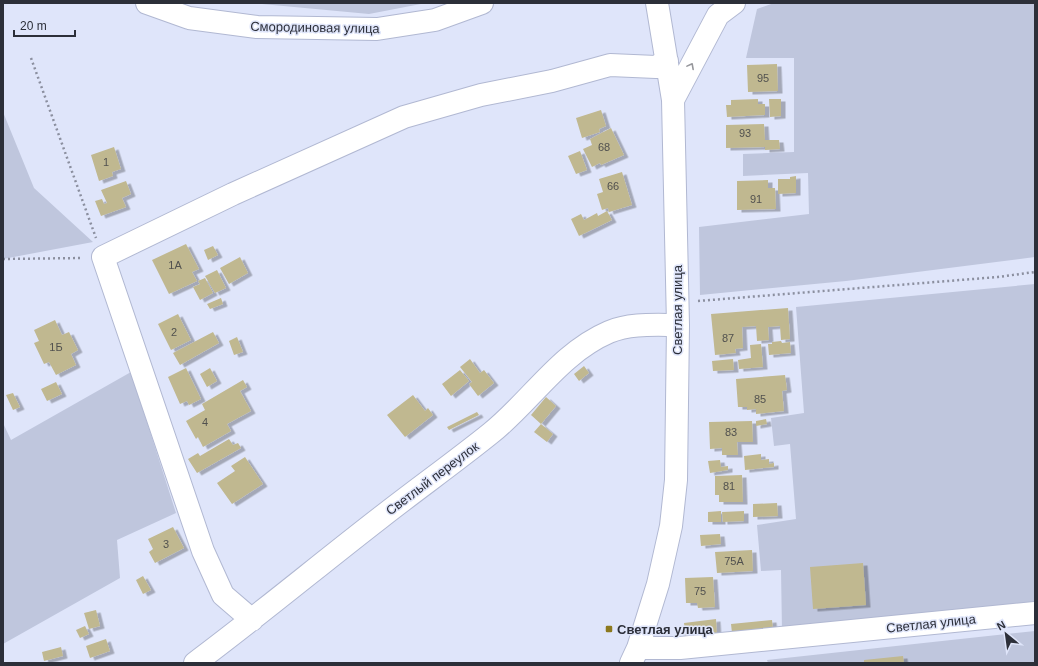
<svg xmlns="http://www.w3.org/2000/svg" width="1038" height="666" font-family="Arial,sans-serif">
<defs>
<filter id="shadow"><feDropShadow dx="4.5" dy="2.5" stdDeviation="0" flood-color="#0004"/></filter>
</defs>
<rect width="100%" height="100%" fill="#dfe5fa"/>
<!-- green -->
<path fill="#bfc6dd" d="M250 3H426L369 14Z
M774 3H1035V257L846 281 700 295 699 227 809 214 808 173 743 176V154L794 152V58H746L757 9Z
M3 112 34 188 93 242 3 259Z
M1035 284V605L782 631 781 570 761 571 757 525 796 519 790 444 774 446 771 418 804 413 796 307Z
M131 372 176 513 117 540 120 578 3 644V423L11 440Z
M1035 631V663H768L767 660Z"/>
<!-- building -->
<path fill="#c0b890" filter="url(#shadow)" d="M777 64 778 91 748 92 747 65Z
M758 99V104H765V115L727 117 726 105H731V100Z
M769 99H781V116L770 117Z
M601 110 606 126 599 129 600 132 582 138 576 118Z
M764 124 765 140H779L780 149 765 150V147L726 148V125Z
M611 128 624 155 601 165 600 163 592 167 583 149 592 145 590 139Z
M114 147 121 169 112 172 113 176 99 181 91 155Z
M580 151 587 170 576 174 568 156Z
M622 172 632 205 609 212 608 208 602 210 597 194 603 192 599 179Z
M796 176V193L778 194V179H790V177Z
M768 180V188H775L776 209 737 210V181Z
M126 181 131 194 122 198 126 207 101 216 95 201 102 199 104 204 107 203 101 190Z
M607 211 612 220 579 236 571 219 581 214 584 220 597 213 598 216Z
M186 244 199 269 192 272 197 281 169 294 152 260Z
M213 246 218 255 208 260 204 250Z
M240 257 248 273 229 284 220 268Z
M217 270 226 288 215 293 205 276Z
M205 278 213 293 200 300 193 287 200 284 198 281Z
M221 298 223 304 210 309 207 304Z
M788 308 790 339 781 340 780 326 768 327 769 340 757 341 756 326 742 327 743 348 735 349 736 353 715 355 711 314Z
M178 314 191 340 171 350 158 324Z
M55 320 62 335 69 332 78 350 71 354 76 365 56 375 49 362 44 364 34 343 39 341 34 330Z
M213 332 219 343 180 365 173 353Z
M237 337 243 352 234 355 229 341Z
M781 341 782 343 790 342 791 353 769 355 768 344H772V342Z
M761 344 763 367 739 369 738 360 751 358 750 345Z
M470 359 480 373 484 370 494 383 478 396 469 384 472 382 460 367Z
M733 359 734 370 713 371 712 361Z
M584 366 589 373 579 381 574 374Z
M186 368 201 399 189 405 187 401 180 404 168 377Z
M210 368 217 381 207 387 200 374Z
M460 370 469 381 451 396 442 384Z
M785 375 787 390 782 391 784 411 756 414V409L747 410V407H738L736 379Z
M243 380 247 387 240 391 251 411 227 424 231 431 203 447 198 437 196 439 186 421 205 410 202 404Z
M56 382 62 394 47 401 41 389Z
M13 393 20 407 13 410 6 395Z
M413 395 425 411 428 408 433 415 405 437 387 415Z
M546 397 556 406 541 424 531 415Z
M477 412 479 415 449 430 447 427Z
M766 419 767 424 756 426V421Z
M752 421 753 442H737L738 455H722V448L710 449 709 422Z
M541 424 553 434 547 442 534 432Z
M229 439 233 445 238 443 241 448 197 473 188 459 198 453 200 456Z
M761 454V460L769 459V464L774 463V467L745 470 744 456Z
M245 457 263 484 232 504 217 483 235 471 231 466Z
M720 460 721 467 728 466V470L710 473 708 461Z
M742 475 743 502H719V495H715V476Z
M777 503 778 516 753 517V504Z
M721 511V522H708V512Z
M744 511V521L723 522 722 512Z
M173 527 184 548 155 563 149 552 153 549 148 539Z
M720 534 721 544 701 546 700 535Z
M752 550 753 571 717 573 715 552Z
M863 563 866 605 813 609 810 567Z
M143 576 151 590 143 594 136 580Z
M713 577 715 607 698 608 697 603H686L685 578Z
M96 610 100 626 89 629 84 613Z
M716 619 717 635 686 639 684 623Z
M772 620 773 629 732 633 731 624Z
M85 626 89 634 80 638 76 630Z
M106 639 110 651 90 658 86 646Z
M61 647 63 656 44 661 42 652Z
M903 656 904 663H864V660Z"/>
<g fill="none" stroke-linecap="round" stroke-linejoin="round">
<defs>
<path id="minor" d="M147 3 189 18 257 27 377 29 435 20 482 3
M673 100 718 15 734 3
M252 620 223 595 203 551 103 257 233 194 404 117 481 95 552 81 610 65 656 67 667 61
M638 648H680L1035 613
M195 663C258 616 318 566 380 518 417 489 455 462 491 433 531 401 560 353 609 332 630 323 655 325 678 325
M631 663 638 648 658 584 671 526 676 480 678 325 673 100 657 3"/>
</defs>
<!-- minor casing -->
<use href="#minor" stroke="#b1b8d2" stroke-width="24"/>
<!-- path -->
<path stroke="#8b8f9f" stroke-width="2.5" stroke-dasharray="2 3" stroke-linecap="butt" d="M31 58 96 238
M3 259 83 258
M698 301 998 277 1035 272"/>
<!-- minor -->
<use href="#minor" stroke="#fff" stroke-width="22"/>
</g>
<!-- one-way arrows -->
<defs><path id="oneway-chevron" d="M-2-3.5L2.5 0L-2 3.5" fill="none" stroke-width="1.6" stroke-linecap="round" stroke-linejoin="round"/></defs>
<use stroke="#96979c" href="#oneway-chevron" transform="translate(691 66) rotate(-62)"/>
<!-- markers -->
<rect fill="#8c791e" stroke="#dfe5fa" stroke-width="1.5" x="605" y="625" width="8" height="8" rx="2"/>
<g text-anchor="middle" stroke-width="3" stroke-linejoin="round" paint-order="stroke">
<!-- number labels -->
<g font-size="11" fill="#51514f">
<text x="763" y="82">95</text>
<text x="745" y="137">93</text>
<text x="604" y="151">68</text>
<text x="106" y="166">1</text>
<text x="613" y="190">66</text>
<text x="756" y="203">91</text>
<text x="175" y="269">1А</text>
<text x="174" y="336">2</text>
<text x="728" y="342">87</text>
<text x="56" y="351">1Б</text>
<text x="760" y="403">85</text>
<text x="205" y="426">4</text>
<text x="731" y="436">83</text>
<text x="729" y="490">81</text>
<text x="166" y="548">3</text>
<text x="734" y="565">75А</text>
<text x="700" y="595">75</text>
</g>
<!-- street labels -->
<g font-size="13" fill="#2c2f39" stroke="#dfe5fa">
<text transform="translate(315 27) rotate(1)" y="5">Смородиновая улица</text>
<text transform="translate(677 310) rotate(-90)" y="5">Светлая улица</text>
<text transform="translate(432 478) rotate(-37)" y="5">Светлый переулок</text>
<text transform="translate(931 623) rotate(-6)" y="5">Светлая улица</text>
</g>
<!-- poi labels -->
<g font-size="13" font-weight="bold" fill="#2c2f39" stroke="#dfe5fa" text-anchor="start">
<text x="617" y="634">Светлая улица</text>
</g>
</g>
<!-- border -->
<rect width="1038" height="666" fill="none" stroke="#2c2f39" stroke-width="8"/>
<!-- north arrow -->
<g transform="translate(1006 634) rotate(331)" stroke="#dfe5fa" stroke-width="3" paint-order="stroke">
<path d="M0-3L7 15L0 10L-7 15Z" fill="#2c2f39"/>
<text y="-6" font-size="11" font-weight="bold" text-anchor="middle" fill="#2c2f39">N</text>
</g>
<!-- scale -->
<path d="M14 30v6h61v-6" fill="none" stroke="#2c2f39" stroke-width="2"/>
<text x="20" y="30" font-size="12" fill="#2c2f39" stroke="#dfe5fa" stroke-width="3" paint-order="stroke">20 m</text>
</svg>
